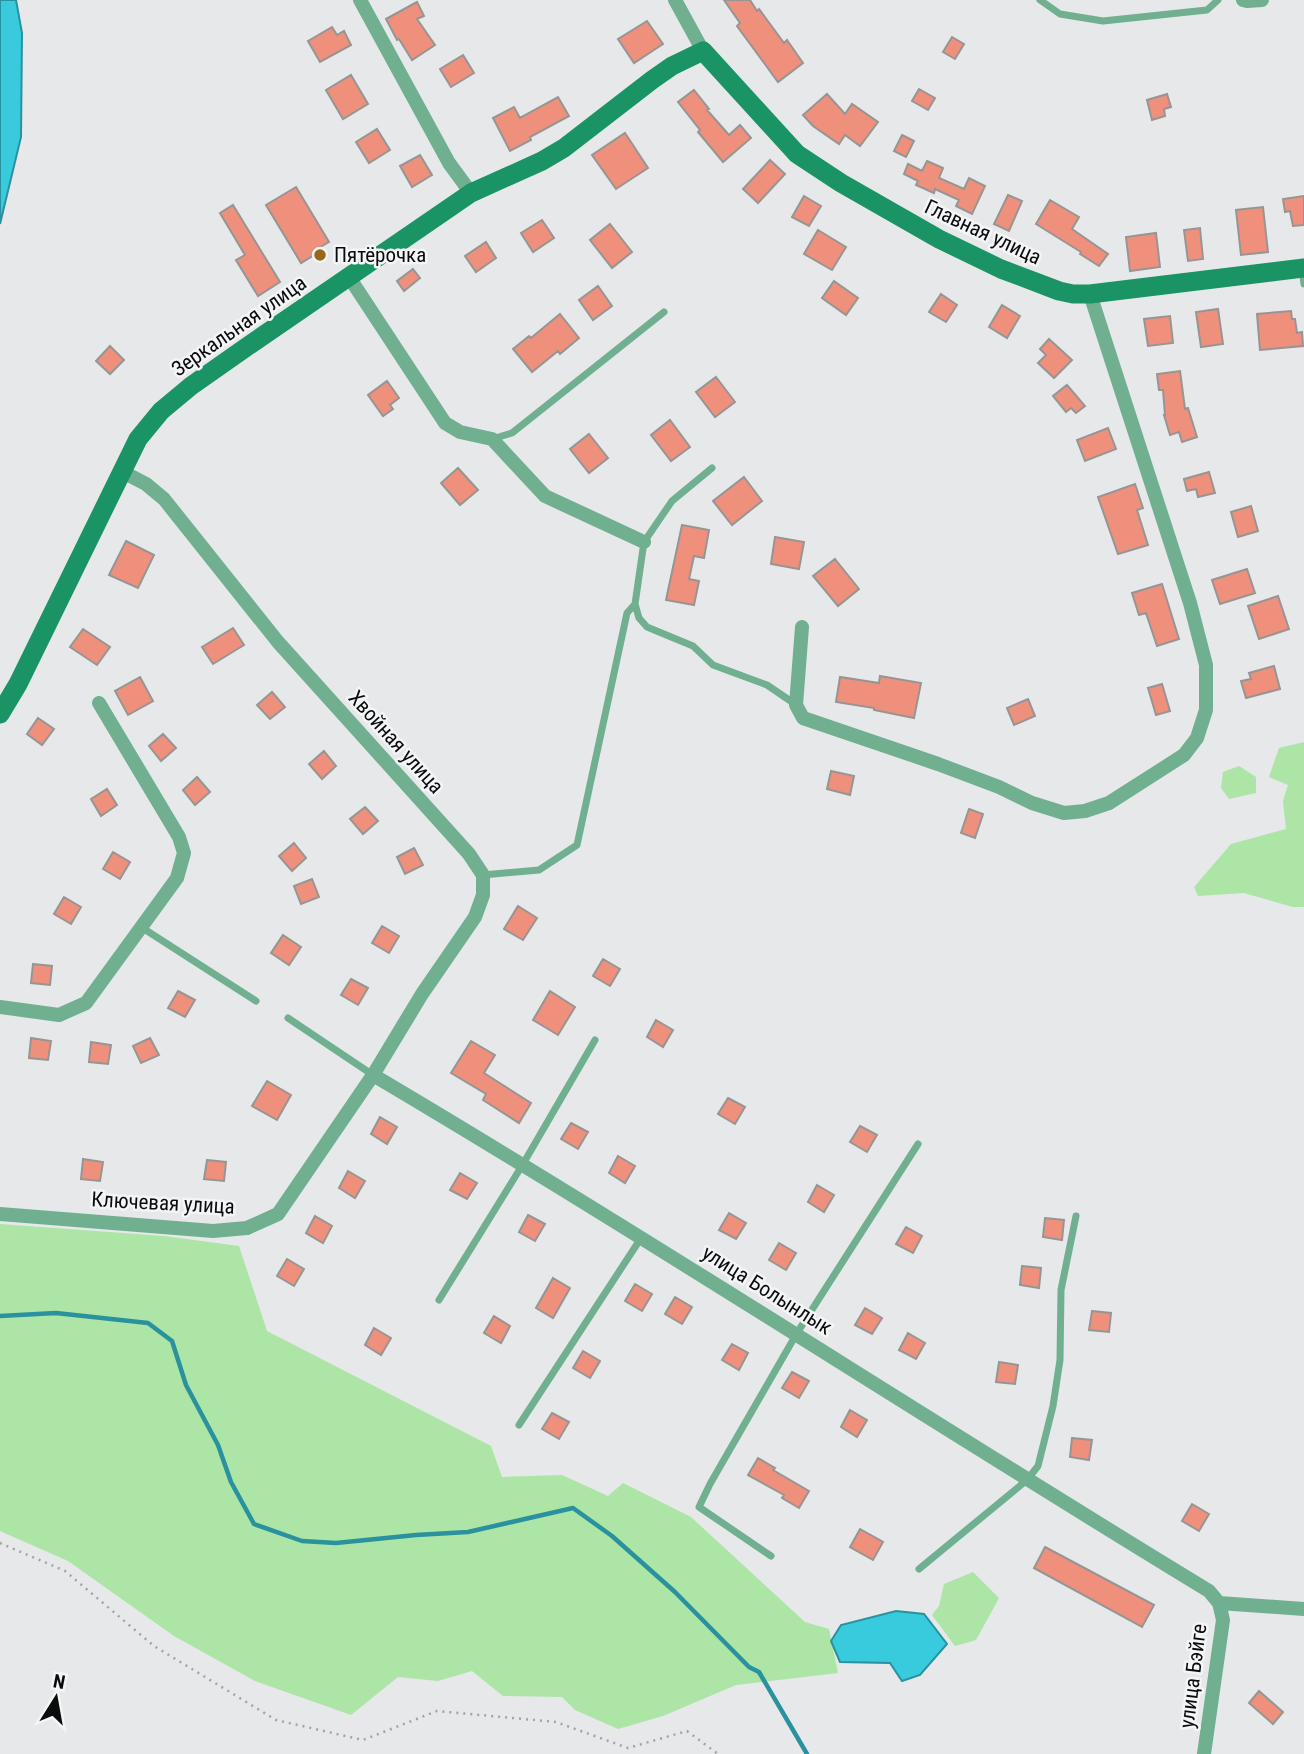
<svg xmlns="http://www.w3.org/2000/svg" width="1304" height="1754" font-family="'Roboto Condensed',sans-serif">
<rect width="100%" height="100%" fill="#e6e8ea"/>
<!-- green -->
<path fill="#ace5a5" d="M1304 742V907H1293L1244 893 1198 896 1194 887 1231 844 1286 829 1283 801 1288 785 1269 777 1279 748Z
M1239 766 1256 777V793L1229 799 1221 788 1223 772Z
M0 1224 164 1236 239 1246 267 1331 491 1446 502 1477 562 1475 608 1496 623 1483 691 1517 805 1622 829 1629 838 1673 736 1685 663 1716 618 1729 575 1710 562 1697 503 1696 472 1671 438 1681 398 1677 351 1715 255 1681 174 1636 68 1561 0 1531Z
M973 1572 999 1598 976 1640 955 1646 932 1615 939 1606 944 1584Z"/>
<!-- water -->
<path fill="#38cadd" stroke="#2a919e" stroke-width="2" d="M0 0H16L22 33 21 137 0 224Z
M896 1611 924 1614 947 1644 920 1675 902 1681 890 1663 840 1662 831 1641 841 1625Z"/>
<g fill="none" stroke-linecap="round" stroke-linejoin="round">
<!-- stream -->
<path stroke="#2a919e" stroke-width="4.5" d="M0 1316 56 1313 148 1323 172 1341 186 1385 218 1445 231 1482 254 1524 302 1541 336 1543 416 1535 468 1532 573 1508 612 1536 675 1592 749 1667 759 1672 807 1754"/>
</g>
<!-- building -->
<path fill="#ef907c" stroke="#979594" stroke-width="2" d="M724 0H750L757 11 759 9 784 43 787 40 803 63 778 82 737 26 740 23Z
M417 2 424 16 417 19 435 45 412 60 399 39 397 40 386 19Z
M647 21 663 44 634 63 618 39Z
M332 27 337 35 344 31 351 45 320 62 308 41Z
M952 37 964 44 955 59 943 52Z
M463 55 474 73 451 87 440 69Z
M351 75 368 104 343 119 326 90Z
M919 89 935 98 928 110 912 101Z
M694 90 709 109 707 110 729 135 740 125 751 138 723 162 698 132 700 130 678 102Z
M827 94 845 114 852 104 878 122 860 146 845 135 839 144 813 126 803 115Z
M1167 94 1171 107 1164 109 1165 116 1152 120 1147 100Z
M558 97 569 116 530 137 531 140 510 151 493 118 514 107 520 118Z
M377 129 390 150 369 163 356 142Z
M625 133 648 168 616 189 592 155Z
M902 135 914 141 906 157 894 151Z
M420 155 432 175 412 187 400 166Z
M770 160 785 174 758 203 743 189Z
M927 161 943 168 939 178 964 189 969 178 985 186 972 214 956 206 959 200 935 189 934 193 916 185 918 181 904 174 908 164 922 171Z
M296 187 329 242 317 249 319 252 301 263 266 205Z
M1008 195 1022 201 1009 231 994 224Z
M804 196 821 206 809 226 792 217Z
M1304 196V225L1293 226 1290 211 1285 212 1283 199Z
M1050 200 1079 217 1072 229 1108 254 1099 266 1080 254 1081 252 1036 224Z
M233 205 280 282 258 296 236 260 245 255 220 213Z
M1263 207 1268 252 1241 255 1236 210Z
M542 220 554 238 533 252 521 233Z
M610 224 632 252 612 268 590 240Z
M1200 228 1203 259 1188 261 1184 230Z
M818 230 846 247 832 270 804 254Z
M1156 233 1160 267 1130 271 1126 237Z
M486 242 496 258 476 272 465 256Z
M413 269 420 278 404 291 397 281Z
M834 281 858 298 846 315 822 298Z
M598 286 612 306 593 320 579 300Z
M941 294 957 305 946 322 929 312Z
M1002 305 1020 316 1007 338 989 327Z
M1218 309 1223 344 1201 347 1196 312Z
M1291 311 1292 319H1295L1297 333 1302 332 1303 346 1260 350 1257 314Z
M560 314 579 338 560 354 558 351 532 372 513 349 529 336 531 338Z
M1170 316 1173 343 1148 346 1144 319Z
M1049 339 1072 360 1054 378 1038 363 1046 355 1040 349Z
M110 346 124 360 110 374 96 361Z
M1180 371 1185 409 1188 408 1197 437 1182 442 1179 432 1170 435 1164 415H1165L1163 390H1159L1157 374Z
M716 377 735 402 715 417 696 392Z
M387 381 399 398 390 405 393 409 383 416 368 395Z
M1067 385 1085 406 1076 413 1071 408 1066 412 1053 396Z
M670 420 690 447 671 461 651 435Z
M1108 428 1116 449 1085 461 1077 440Z
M589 434 608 458 589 473 570 449Z
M458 468 478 490 460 505 441 483Z
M1209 472 1215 493 1198 497 1196 489 1187 491 1184 479Z
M744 477 762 501 732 525 713 501Z
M1135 484 1143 508 1137 510 1148 545 1118 554 1098 497Z
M1251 506 1258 531 1238 537 1231 512Z
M682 525 709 530 704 558 694 556 689 579 699 581 694 605 666 600Z
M775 537 804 542 799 569 771 564Z
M126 541 154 555 138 588 109 575Z
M835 559 859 589 838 606 813 576Z
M1247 569 1255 593 1220 604 1212 580Z
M1162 584 1179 639 1157 646 1146 613 1139 615 1132 593Z
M1278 596 1289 629 1259 639 1248 606Z
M233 628 244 645 213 664 202 647Z
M83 629 110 647 97 665 70 647Z
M1274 666 1280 689 1246 698 1241 681 1251 679 1249 673Z
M880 676 921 683 914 718 874 710V708L836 702 840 677 879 683Z
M140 677 153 701 128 715 115 691Z
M1162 684 1170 711 1156 715 1148 688Z
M272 692 285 707 270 719 257 705Z
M1028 699 1035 716 1014 725 1007 708Z
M38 718 54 729 42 745 27 734Z
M163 734 176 748 161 761 149 746Z
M324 751 336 766 322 779 309 764Z
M831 771 854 776 850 795 827 789Z
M197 777 210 792 195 805 183 790Z
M107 789 117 805 101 816 91 799Z
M365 807 378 821 363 834 350 819Z
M969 809 983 814 975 838 961 833Z
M294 843 306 858 292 871 279 856Z
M414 848 423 865 405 874 397 857Z
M113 852 130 862 120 879 103 869Z
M312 879 319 897 301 904 294 886Z
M64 897 81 907 71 924 54 914Z
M518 906 537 918 523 940 504 929Z
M382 926 399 936 389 953 372 943Z
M283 935 301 947 289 965 271 953Z
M603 959 620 969 610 986 593 976Z
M33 964 52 966 50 985 31 983Z
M351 979 368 988 358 1005 341 995Z
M178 991 195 1000 185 1017 168 1008Z
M550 991 575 1007 558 1035 533 1020Z
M656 1020 673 1030 663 1047 647 1037Z
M31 1038 51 1041 48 1060 29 1058Z
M150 1038 159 1055 141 1063 133 1046Z
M471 1041 495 1055 484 1073 531 1103 519 1123 483 1100 486 1094 451 1073Z
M91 1042 111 1045 108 1064 89 1062Z
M267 1081 291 1095 277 1120 252 1106Z
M728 1098 745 1107 735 1124 718 1114Z
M380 1117 397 1127 387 1144 371 1134Z
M571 1123 588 1132 578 1149 561 1139Z
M860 1126 877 1135 867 1152 850 1142Z
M618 1156 635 1166 625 1183 609 1173Z
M83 1159 103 1162 100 1181 81 1179Z
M207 1160 226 1162 224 1181 204 1179Z
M348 1171 365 1181 355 1198 339 1188Z
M460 1173 477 1183 467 1199 450 1190Z
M817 1185 834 1195 824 1212 808 1202Z
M729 1213 746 1223 736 1239 719 1230Z
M528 1215 545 1224 535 1241 519 1232Z
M315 1216 332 1226 323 1243 306 1233Z
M1045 1218 1064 1220 1062 1240 1043 1237Z
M906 1227 922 1236 913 1253 896 1244Z
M779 1243 796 1253 786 1270 769 1260Z
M287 1259 304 1269 294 1286 277 1276Z
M1022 1266 1041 1268 1039 1288 1020 1285Z
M553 1278 570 1288 553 1318 536 1308Z
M635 1284 652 1294 642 1311 625 1301Z
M675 1297 692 1307 682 1324 665 1314Z
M865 1308 882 1318 872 1334 855 1325Z
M1092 1311 1111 1313 1109 1332 1089 1330Z
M494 1316 510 1326 501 1343 484 1333Z
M374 1328 391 1338 381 1355 365 1345Z
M908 1333 925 1343 916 1359 899 1350Z
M732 1344 748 1353 739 1370 722 1360Z
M583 1351 600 1361 590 1378 573 1368Z
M999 1362 1018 1365 1015 1384 996 1382Z
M792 1372 809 1381 799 1398 782 1388Z
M850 1410 867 1420 857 1437 841 1427Z
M552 1413 569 1422 559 1439 542 1429Z
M1072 1438 1092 1440 1089 1460 1070 1457Z
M758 1458 775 1468 773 1470 809 1491 799 1508 782 1498 784 1495 748 1475Z
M1192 1504 1209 1514 1199 1531 1182 1521Z
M860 1529 883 1542 873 1560 850 1547Z
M1045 1547 1154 1605 1142 1627 1034 1568Z
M1259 1691 1283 1712 1273 1724 1249 1703Z"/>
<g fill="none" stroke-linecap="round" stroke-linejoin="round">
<!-- path -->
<path stroke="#a2a3a5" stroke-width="2.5" stroke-dasharray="2 5" stroke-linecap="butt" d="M0 1543 65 1571 154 1646 276 1720 363 1740 437 1711 556 1722 628 1748 687 1731 718 1754"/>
<!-- lane -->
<path stroke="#70af90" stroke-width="7" d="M1040 0 1060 14 1103 21 1207 10 1218 0
M1302 269 1304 284
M492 439 512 433 664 312
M712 468 672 501 644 542 635 604 639 618 647 627 693 646 713 665 767 685 795 704
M483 875 539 870 577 845 627 613 635 604
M141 927 256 1001
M288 1018 373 1075
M439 1300 523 1164 595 1040
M519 1425 641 1238
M771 1556 699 1507 710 1484 797 1333 918 1144
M919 1569 1027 1480 1038 1466 1053 1406 1060 1360 1061 1290 1076 1216"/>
<!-- street -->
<path stroke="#70af90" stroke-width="14" d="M360 0 449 163 471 193
M675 0 703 51
M1243 0 1247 1 1262 0
M349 277 445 423 460 432 492 439 545 496 644 542
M802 627 796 705 803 718 938 764 999 787 1032 803 1064 813 1085 811 1109 803 1184 755 1197 738 1206 710V665L1190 603 1090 294
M0 1007 59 1015 86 1003 177 878 184 853 179 837 99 703
M373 1075C655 1242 929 1421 1209 1591L1219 1603 1223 1620 1204 1754
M0 1214 213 1231 247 1228 278 1214 373 1075 422 994 475 917 483 895V875L469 854 278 642 164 499 146 484 121 471
M1219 1603 1304 1609"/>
<!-- secondary -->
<path stroke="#1a9365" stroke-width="19" d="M0 714 18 684 138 439 161 411 191 386 248 346 471 193 542 161 564 148 652 80 672 66 703 51 797 154 841 183 939 239 1001 269 1059 291 1073 294H1090L1304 268"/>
</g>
<!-- markers -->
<circle fill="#986719" stroke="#f3f5f7" stroke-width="2.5" cx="320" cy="255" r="7"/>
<g text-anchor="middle" stroke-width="5" stroke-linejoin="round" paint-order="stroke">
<!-- street labels -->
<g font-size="21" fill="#0b0b0c" stroke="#f3f5f7">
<text transform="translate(983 232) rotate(25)" y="7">Главная улица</text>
<text transform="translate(239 326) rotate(-35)" y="7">Зеркальная улица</text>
<text transform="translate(396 742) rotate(48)" y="7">Хвойная улица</text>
<text transform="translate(163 1203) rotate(3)" y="7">Ключевая улица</text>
<text transform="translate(767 1290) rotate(32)" y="7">улица Болынлык</text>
<text transform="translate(1193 1676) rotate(-83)" y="7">улица Бэйге</text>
</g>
<!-- poi labels -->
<g font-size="21" fill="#0b0b0c" stroke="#f3f5f7" text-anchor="start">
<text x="334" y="262">Пятёрочка</text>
</g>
</g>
<!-- north arrow -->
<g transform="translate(56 1698) rotate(11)" stroke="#f3f5f7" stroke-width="5" paint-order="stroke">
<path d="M0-5L12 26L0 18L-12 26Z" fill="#0b0b0c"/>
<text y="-10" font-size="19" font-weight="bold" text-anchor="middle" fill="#0b0b0c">N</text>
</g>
</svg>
